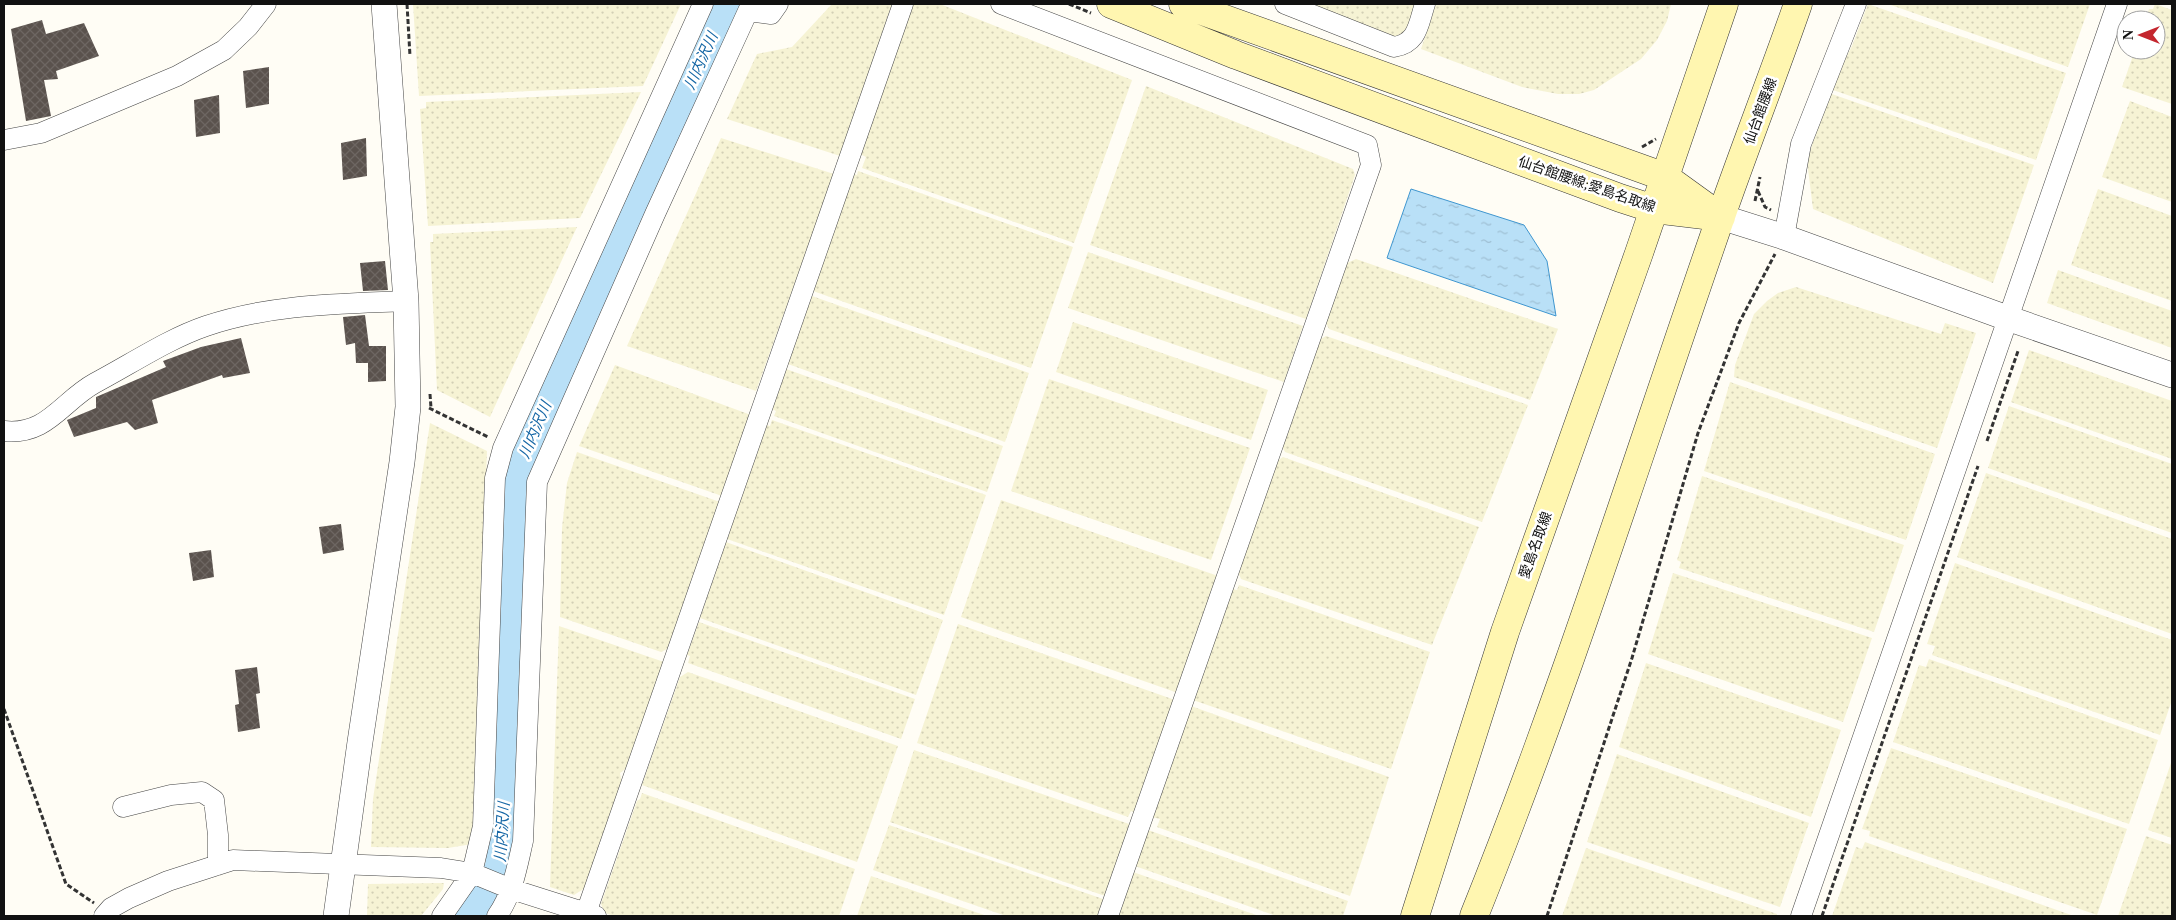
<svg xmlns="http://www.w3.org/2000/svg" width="2176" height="920" font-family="'Times New Roman','Noto Sans JP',serif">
<defs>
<pattern id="farmland-dots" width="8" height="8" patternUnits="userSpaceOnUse" patternTransform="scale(1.25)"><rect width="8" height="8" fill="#f6f3d4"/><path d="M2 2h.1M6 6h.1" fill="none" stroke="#d2cfb5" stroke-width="1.8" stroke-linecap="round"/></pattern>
<pattern id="water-ripples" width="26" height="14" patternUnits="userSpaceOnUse" patternTransform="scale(1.25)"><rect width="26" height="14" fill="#b9e0f7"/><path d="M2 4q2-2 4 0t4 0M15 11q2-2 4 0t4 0" fill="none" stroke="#9ebfd3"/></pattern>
<pattern id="building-cross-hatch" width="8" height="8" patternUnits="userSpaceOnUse" patternTransform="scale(1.25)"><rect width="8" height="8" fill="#5a524d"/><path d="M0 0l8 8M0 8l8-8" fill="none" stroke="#6d6662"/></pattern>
</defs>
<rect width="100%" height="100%" fill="#fffdf5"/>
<!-- farmland -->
<path fill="url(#farmland-dots)" d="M413 4H681L643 86 419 96Z
M832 4H892L840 156 727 119 757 54 792 47Z
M913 4H940L1132 80 1074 243 862 168 866 157 860 154Z
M1303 4H1420L1409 36 1396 41Z
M1436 4H1671L1667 21 1657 40 1641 59 1594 90 1579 94H1558L1522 87 1421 49Z
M1868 4 2066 73 2036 160 1830 89 1852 46Z
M1888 4H2090L2068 67Z
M2155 4 2172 10V104L2122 87 2135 50H2156V20H2145L2149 9H2153Z
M1146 86 1353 169 1355 175 1306 319 1090 245Z
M641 92 580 218 428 226 420 109 426 108V102Z
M1829 93 2034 165 1993 283 1813 209 1807 161Z
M2130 101 2172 117V202L2102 177Z
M721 138 834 174 756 391 627 346Z
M858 171 1073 247 1031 368 813 291 854 174 857 175Z
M2098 189 2172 216V301L2071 265Z
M577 227 490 417 437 390 430 242H433V234Z
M1088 252 1303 326 1284 382 1068 308Z
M1356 259 1558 329 1530 400 1329 329 1325 321 1345 264Z
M2058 270 2172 311V348L2047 303Z
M1796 287 1941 334 1945 323 1976 333 1937 448 1734 377 1735 365 1754 314 1767 301 1778 293Z
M812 296 1029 373 1005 442 788 364Z
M1073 322 1268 390 1251 440 1056 372Z
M1326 336 1528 405 1482 522 1285 452 1282 446 1319 340Z
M2029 350 2172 401V459L2011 402Z
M615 365 751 415 722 496 579 446Z
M786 369 1003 446 987 492 774 416 776 411 772 409Z
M1049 379 1250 448 1211 560 1011 491Z
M1730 382 1935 454 1906 540 1704 471Z
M2009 406 2172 464V533L1988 468Z
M772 420 986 495 944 615 727 539 767 425 770 426Z
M430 423 487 451 472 844 448 848 371 847 373 799Z
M577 452 720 502 669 648 661 652 560 617 562 528 567 483Z
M1283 457 1479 527 1432 645 1241 579 1238 572 1277 461Z
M1986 473 2172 539V634L1957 557Z
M1702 476 1904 545 1874 632 1679 568 1681 562 1677 560Z
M1001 500 1218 576 1178 693 961 617Z
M726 542 943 620 916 695 700 618Z
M1955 563 2172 640V700L2160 735 1932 655 1935 646 1927 644Z
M1673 573 1872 638 1843 722 1648 654Z
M1239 585 1430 652 1391 769 1193 700 1232 589 1237 590Z
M699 622 915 699 901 739 688 663 690 656 687 655Z
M958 624 1175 700 1136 813 1131 811 1128 817 917 743Z
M559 626 664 662 628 767 620 773 622 784 585 888 574 895 550 887Z
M1929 659 2158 740 2129 824 1893 742 1919 665 1926 667Z
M1646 663 1841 730 1811 817 1619 747Z
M688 672 898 746 857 862 642 785 680 677Z
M1191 706 1389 777 1350 896 1157 827 1160 819 1152 817Z
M1891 748 2127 829 2097 915 1869 836 1870 831 1862 829Z
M914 750 1132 825 1108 897 890 822Z
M1617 754 1809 823 1780 907 1587 842Z
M2172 760V838L2148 830Z
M642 793 855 869 839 916H614L605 913 601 904 637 801 640 799Z
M889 825 1106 900 1101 916H1006L873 870Z
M1148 830 1348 901 1343 916H1276L1135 866Z
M2146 836 2172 845V916H2118Z
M1865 842 2074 916H1832L1856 847 1862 849Z
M1586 848 1777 914V916H1562Z
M1133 872 1259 916H1118Z
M871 876 987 916H857Z
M444 883 443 889 421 916H367L368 884Z"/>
<!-- water -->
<path fill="url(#water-ripples)" stroke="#3f96cf" d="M1411 189 1524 225 1547 261 1556 316 1387 258Z"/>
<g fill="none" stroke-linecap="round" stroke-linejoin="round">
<!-- river -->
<path stroke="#b9e0f7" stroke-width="30" d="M470 916 500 868 505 810 506 682 514 530 521 459 727 4"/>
</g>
<!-- building -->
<path fill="url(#building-cross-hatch)" d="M42 20 46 34 84 23 99 56 56 71 58 79 44 80 51 116 26 121 11 29Z
M269 67V104L246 108 243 71Z
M219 95 220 133 196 137 194 100Z
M366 138 367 176 343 180 341 143Z
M385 261 388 290 363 291 360 263Z
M365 315 369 346H386V381L368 382V363H356L355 343 346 345 343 317Z
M241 338 250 373 223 378 222 375 152 400 158 423 135 430 127 422 74 437 67 420 96 408V397L166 367 163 361 201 347Z
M341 524 344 550 323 554 319 527Z
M211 550 214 577 193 581 189 553Z
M257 667 260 693 256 694 260 728 238 732 235 705 239 704 235 670Z"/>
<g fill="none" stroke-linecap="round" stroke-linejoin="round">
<defs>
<path id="minor" d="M1001 4 1367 145 1371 165 1108 916
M1285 4 1394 47C1418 43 1418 25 1425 4
M748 11 771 14 778 4
M4 140 41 133 177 76 224 50 248 27 266 4
M1784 237 1801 144 1856 4
M4 431C47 436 62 401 95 383 131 364 168 339 206 326 271 304 338 304 406 301
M123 807 171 795 202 792 214 800 218 835V865
M586 913 903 4
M104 916 111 908 129 898 168 881 233 860 441 868 472 873 511 889 596 916
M442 916 472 873 483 826 495 478 503 448 703 4
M497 916C513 893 517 867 523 841L537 482 655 214 748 11 754 4
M1801 916 2117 4"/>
<path id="tertiary" d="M1721 217 1784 237 2007 318 2172 375
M336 916 360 742 402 462 408 407 406 301 384 4"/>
<path id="secondary" d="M1111 4 1236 55 1620 198 1654 209 1721 217
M1183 4 1665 177 1719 216
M1415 916 1505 632 1639 253 1724 4
M1474 916C1566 687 1639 452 1720 219 1745 147 1773 76 1798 4"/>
</defs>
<!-- minor casing -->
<use href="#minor" stroke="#444" stroke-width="21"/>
<!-- tertiary casing -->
<use href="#tertiary" stroke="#444" stroke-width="26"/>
<!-- secondary casing -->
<use href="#secondary" stroke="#333" stroke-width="29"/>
<!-- path -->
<path stroke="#333" stroke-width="3" stroke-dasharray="5 2.5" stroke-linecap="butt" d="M407 4 410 56
M1069 4 1091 13
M1642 147 1656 139
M1758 191 1765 207 1771 210
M1755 201 1760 177
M430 394 431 408
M429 408 488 437
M1987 441 2018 351
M4 709 66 884 94 903
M1547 916 1632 658 1698 433 1739 323 1775 254
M1822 916 1978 466"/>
<!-- minor -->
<use href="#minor" stroke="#fff" stroke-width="20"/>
<!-- tertiary -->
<use href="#tertiary" stroke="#fff" stroke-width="25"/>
<!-- secondary -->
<use href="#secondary" stroke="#fff6b0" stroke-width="28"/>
</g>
<g text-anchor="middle" stroke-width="5" stroke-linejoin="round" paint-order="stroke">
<!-- street labels -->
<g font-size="14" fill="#111" stroke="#fff">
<text transform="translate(1760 111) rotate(-70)" y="5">仙台館腰線</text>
<text transform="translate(1587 184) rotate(19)" y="5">仙台館腰線;愛島名取線</text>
<text transform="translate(1535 545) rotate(-70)" y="5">愛島名取線</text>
</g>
<!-- water labels -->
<g font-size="15" font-style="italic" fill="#1768a6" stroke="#fff">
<text transform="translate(701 61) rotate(-66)" y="5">川内沢川</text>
<text transform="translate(535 430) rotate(-67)" y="5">川内沢川</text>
<text transform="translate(502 832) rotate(-86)" y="5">川内沢川</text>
</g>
</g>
<!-- border -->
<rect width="2176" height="920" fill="none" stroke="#111111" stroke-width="10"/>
<!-- north arrow -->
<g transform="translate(2141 35) rotate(270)"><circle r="24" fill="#ffffff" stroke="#a0a0a0"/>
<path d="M0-4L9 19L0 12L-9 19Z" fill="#c4262e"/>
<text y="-8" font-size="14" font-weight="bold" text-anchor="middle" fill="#111111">N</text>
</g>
</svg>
